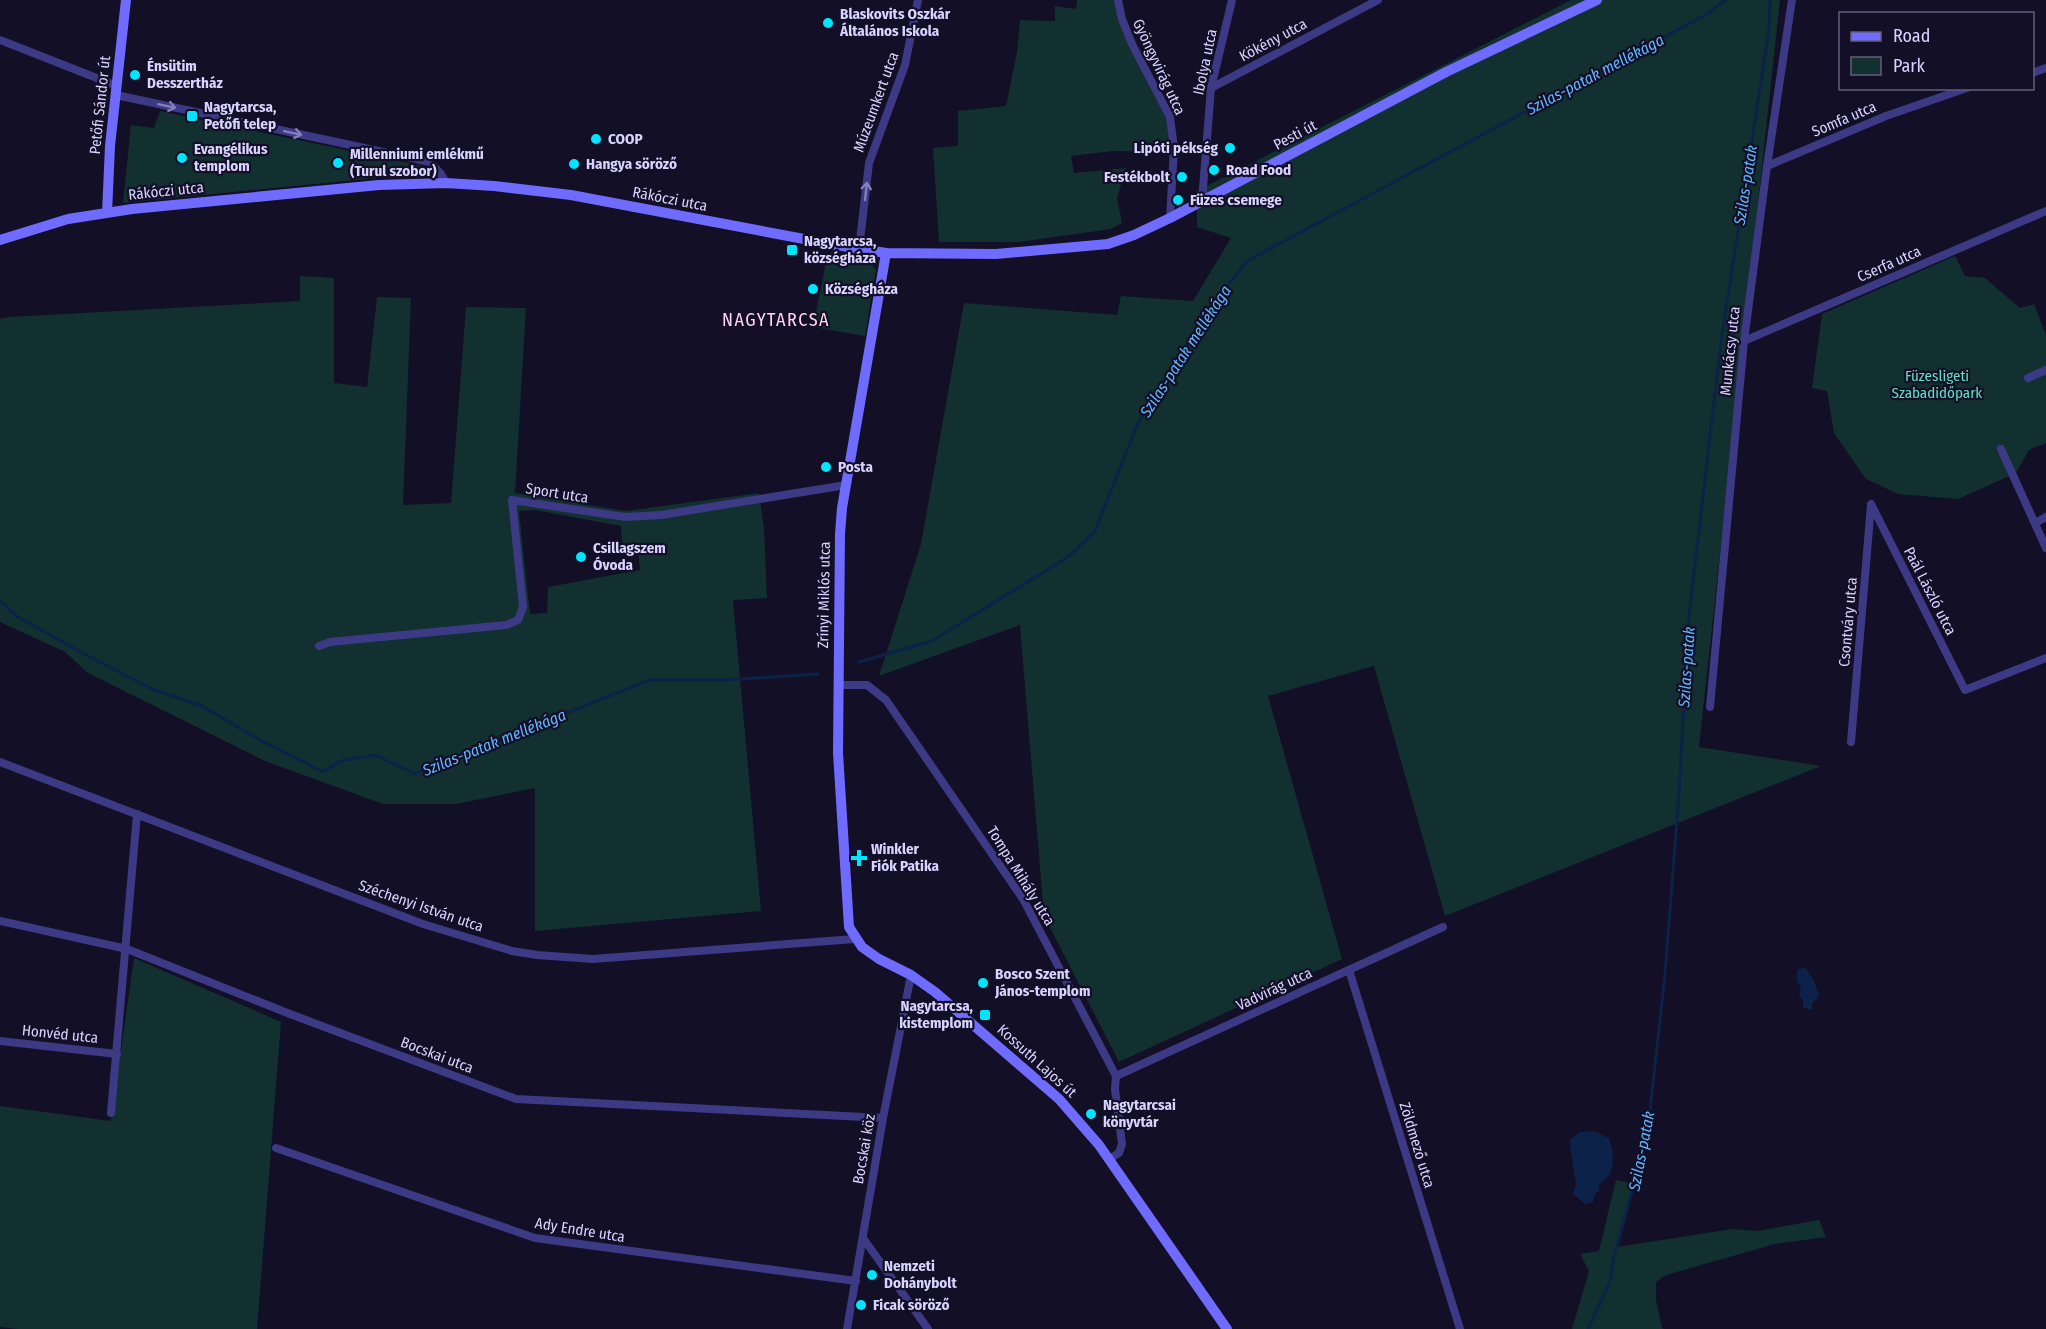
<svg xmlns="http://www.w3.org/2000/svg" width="2046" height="1329" font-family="'Fira Sans Condensed',sans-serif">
<rect width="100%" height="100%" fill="#130f26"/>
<!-- green -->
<path fill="#12302f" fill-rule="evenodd" d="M1077 0H1116L1168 118 1171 135 1170 152 1113 151 1071 156 1074 173 1126 168 1117 198 1122 223 1111 229 1019 242H939L933 148 958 146V111L1006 106 1017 52 1020 20 1055 21V6L1076 9Z
M1571 0H1780L1699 747 1821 766 1445 916 1374 666 1268 696 1342 959 1119 1062 1044 916 1020 625 879 676 921 544 964 303 1117 315 1121 296 1193 301 1231 238 1197 227V191Z
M160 111 423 166 430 172 431 177 376 178 123 203 131 125 154 128Z
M831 252 868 260 876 270 865 336 813 327 826 262Z
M1955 256 1965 276 1985 278 2020 308 2034 304 2046 335V443L2029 450 2016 473 1958 499 1898 494 1866 479 1834 433 1827 391 1812 388 1822 314Z
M300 276 334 278V383L367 387 377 297 411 298 403 505 451 503 466 307 526 308 515 493 626 511 759 493 764 529 767 598 733 600 761 911 535 931V788L456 804H383L265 761 88 673 65 652 0 622V319L9 317 300 301ZM535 510 621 526 622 545 637 543 640 570 548 587 547 613 530 614 519 511Z
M134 958 281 1022 257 1329H18L0 1327V1106L111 1121Z
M1616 1180 1634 1184 1617 1247 1732 1229 1757 1231 1819 1220 1826 1237 1775 1244 1666 1275 1656 1282V1300L1662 1328 1664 1329H1572L1589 1271 1580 1254 1599 1251Z"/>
<!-- water -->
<path fill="#0c2248" d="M1805 967 1813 979 1819 994 1817 999 1812 1003V1010L1803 1008V1001L1799 996 1801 988 1796 980 1798 970Z
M1593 1131 1609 1138C1615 1154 1616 1176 1599 1184V1190L1595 1194 1593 1202 1585 1204 1573 1194 1576 1185 1569 1140 1580 1132Z"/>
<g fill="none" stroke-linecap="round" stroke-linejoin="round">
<!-- stream -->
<path stroke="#0c2248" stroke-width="3" d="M0 601 18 617 88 656 152 689 202 706 260 740 323 772 340 761 375 755 415 774 649 680H726L818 674
M859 662 932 641 1068 557 1095 531 1138 423 1208 310 1247 261 1707 14 1726 0
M1588 1329 1610 1282 1614 1256 1647 1138 1665 974 1679 794 1688 625 1721 342 1769 29 1770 0"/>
<!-- minor -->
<path stroke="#3d3a85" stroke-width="8" d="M1118 0 1122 19 1132 44 1170 117 1174 148 1170 218
M0 40 117 86
M2032 73 2046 68
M1211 88 1378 0
M116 95 430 162 441 174 446 183
M1767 166 1886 116 1967 88
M1202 201 1211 88 1232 0
M859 249 869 163 905 65 918 0
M1744 341 2046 211
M2028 378 2046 370
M2001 449 2046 548
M1871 504 1965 690 2046 658
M2035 523 2046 517
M319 646 330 642 506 625 518 620 523 607 512 500 625 517 661 515 846 485
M838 685H867L886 700 1023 899 1116 1076 1115 1089 1122 1144 1119 1153 1109 1159
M1710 707 1744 341 1767 166 1792 0
M1851 742 1871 505
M0 762 423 924 512 951 537 955 593 959 855 939
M0 921 127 949 290 1014 516 1099 883 1118
M1349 970 1460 1329
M0 1041 117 1054
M1116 1076 1443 927
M111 1113 137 814
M276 1148 535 1238 856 1281
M863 1238 928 1329
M847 1329 883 1118 911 975"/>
<!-- secondary -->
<path stroke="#6f6bff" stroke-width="10" d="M107 213 110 146 126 0
M0 240 68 219 132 209 379 185 446 183 494 186 571 195 836 245 886 253 996 254 1108 244 1134 235 1170 218 1446 72 1597 0
M886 253 842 508 840 534 838 753 849 927 862 947 879 959 911 975 935 992 1059 1099 1099 1145 1227 1329"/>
</g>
<!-- one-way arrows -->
<defs><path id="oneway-shaft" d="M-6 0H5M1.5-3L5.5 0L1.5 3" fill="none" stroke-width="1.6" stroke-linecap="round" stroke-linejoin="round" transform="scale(1.5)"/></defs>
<g stroke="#837fbc">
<use href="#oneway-shaft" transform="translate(167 106) rotate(12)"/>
<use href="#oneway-shaft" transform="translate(293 133) rotate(12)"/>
<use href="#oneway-shaft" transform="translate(866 191) rotate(-84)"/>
</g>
<!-- markers -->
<g fill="#00e5ff" stroke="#130f26" stroke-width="2">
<circle cx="828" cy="23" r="6"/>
<circle cx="135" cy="75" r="6"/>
<rect x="186" y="110" width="12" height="12" rx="3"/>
<circle cx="596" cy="139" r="6"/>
<circle cx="1230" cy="148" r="6"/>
<circle cx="182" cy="158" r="6"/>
<circle cx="338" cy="163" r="6"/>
<circle cx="574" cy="164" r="6"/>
<circle cx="1214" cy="170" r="6"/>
<circle cx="1182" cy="177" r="6"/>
<circle cx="1178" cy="200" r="6"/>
<rect x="786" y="244" width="12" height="12" rx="3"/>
<circle cx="813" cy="289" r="6"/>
<circle cx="826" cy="467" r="6"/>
<circle cx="581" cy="557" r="6"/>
<path d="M856 849h6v6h6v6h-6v6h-6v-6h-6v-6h6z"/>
<circle cx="983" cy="983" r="6"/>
<rect x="979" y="1009" width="12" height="12" rx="3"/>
<circle cx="1091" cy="1114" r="6"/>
<circle cx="872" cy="1275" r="6"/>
<circle cx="861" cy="1305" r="6"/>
</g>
<g text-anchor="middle" stroke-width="4.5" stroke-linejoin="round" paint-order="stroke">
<!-- poi labels -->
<g font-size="15" font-weight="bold" fill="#d9d4ff" stroke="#130f26" text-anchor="start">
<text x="840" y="19">Blaskovits Oszkár<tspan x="840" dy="17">Általános Iskola</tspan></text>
<text x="147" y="71">Énsütim<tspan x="147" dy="17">Desszertház</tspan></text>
<text x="204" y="112">Nagytarcsa,<tspan x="204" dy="17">Petőfi telep</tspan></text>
<text x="608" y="144">COOP</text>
<text x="1218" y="153" text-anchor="end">Lipóti pékség</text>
<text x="194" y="154">Evangélikus<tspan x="194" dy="17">templom</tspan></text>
<text x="350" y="159">Millenniumi emlékmű<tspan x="350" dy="17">(Turul szobor)</tspan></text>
<text x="586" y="169">Hangya söröző</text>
<text x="1226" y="175">Road Food</text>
<text x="1170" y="182" text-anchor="end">Festékbolt</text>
<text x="1190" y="205">Füzes csemege</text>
<text x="804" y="246">Nagytarcsa,<tspan x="804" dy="17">községháza</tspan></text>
<text x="825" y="294">Községháza</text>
<text x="838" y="472">Posta</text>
<text x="593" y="553">Csillagszem<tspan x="593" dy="17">Óvoda</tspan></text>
<text x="871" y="854">Winkler<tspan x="871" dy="17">Fiók Patika</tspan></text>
<text x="995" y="979">Bosco Szent<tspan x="995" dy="17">János-templom</tspan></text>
<text x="973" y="1011" text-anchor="end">Nagytarcsa,<tspan x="973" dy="17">kistemplom</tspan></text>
<text x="1103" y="1110">Nagytarcsai<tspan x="1103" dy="17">könyvtár</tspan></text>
<text x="884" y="1271">Nemzeti<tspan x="884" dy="17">Dohánybolt</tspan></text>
<text x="873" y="1310">Ficak söröző</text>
</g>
<!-- street labels -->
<g font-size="15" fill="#d9d4ff" stroke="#130f26">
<text transform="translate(1273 40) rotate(-28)" y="5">Kökény utca</text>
<text transform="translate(1205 62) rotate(-78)" y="5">Ibolya utca</text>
<text transform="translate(1159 67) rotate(65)" y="5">Gyöngyvirág utca</text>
<text transform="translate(876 102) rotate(-70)" y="5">Múzeumkert utca</text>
<text transform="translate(100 105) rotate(-84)" y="5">Petőfi Sándor út</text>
<text transform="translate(1844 119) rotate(-23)" y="5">Somfa utca</text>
<text transform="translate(1295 135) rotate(-28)" y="5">Pesti út</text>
<text transform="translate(166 191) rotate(-6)" y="5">Rákóczi utca</text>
<text transform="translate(670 199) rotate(11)" y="5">Rákóczi utca</text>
<text transform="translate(1889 264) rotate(-24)" y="5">Cserfa utca</text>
<text transform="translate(1730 351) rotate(-84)" y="5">Munkácsy utca</text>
<text transform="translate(557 493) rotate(9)" y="5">Sport utca</text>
<text transform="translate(1930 591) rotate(63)" y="5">Paál László utca</text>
<text transform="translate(824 595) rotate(-89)" y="5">Zrínyi Miklós utca</text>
<text transform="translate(1848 622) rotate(-85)" y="5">Csontváry utca</text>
<text transform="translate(1021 876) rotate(58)" y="5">Tompa Mihály utca</text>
<text transform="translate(421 906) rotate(19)" y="5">Széchenyi István utca</text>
<text transform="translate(1274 989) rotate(-25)" y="5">Vadvirág utca</text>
<text transform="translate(60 1034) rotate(6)" y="5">Honvéd utca</text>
<text transform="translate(437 1055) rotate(21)" y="5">Bocskai utca</text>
<text transform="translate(1037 1061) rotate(42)" y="5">Kossuth Lajos út</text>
<text transform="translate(1417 1145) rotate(73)" y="5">Zöldmező utca</text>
<text transform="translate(864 1149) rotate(-80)" y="5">Bocskai köz</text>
<text transform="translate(580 1230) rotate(9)" y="5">Ady Endre utca</text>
</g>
<!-- park labels -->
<g font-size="15" fill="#5fe0c0" stroke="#130f26">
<text x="1937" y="381">Füzesligeti<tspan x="1937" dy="17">Szabadidőpark</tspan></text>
</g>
<!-- water labels -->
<g font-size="16" font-style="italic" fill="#62b6ff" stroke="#130f26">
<text transform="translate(1595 74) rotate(-28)" y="6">Szilas-patak mellékága</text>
<text transform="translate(1745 185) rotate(-81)" y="6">Szilas-patak</text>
<text transform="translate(1185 351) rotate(-57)" y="6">Szilas-patak mellékága</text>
<text transform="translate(1686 667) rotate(-86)" y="6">Szilas-patak</text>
<text transform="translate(494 742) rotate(-22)" y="6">Szilas-patak mellékága</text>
<text transform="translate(1641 1151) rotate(-79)" y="6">Szilas-patak</text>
</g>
<!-- quarter labels -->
<g font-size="18" letter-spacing="1.5" fill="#ffd6f0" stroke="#130f26">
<text x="776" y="326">NAGYTARCSA</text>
</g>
</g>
<!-- legend -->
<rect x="1839" y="12" width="195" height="78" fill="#130f26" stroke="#625e7d" stroke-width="1.5"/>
<rect x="1851" y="32" width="30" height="9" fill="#6f6bff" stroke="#625e7d" stroke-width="1.5"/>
<text x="1893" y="42" font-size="18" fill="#d9d4ff">Road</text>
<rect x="1851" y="57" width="30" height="18" fill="#12302f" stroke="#625e7d" stroke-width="1.5"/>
<text x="1893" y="72" font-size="18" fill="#d9d4ff">Park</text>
</svg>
